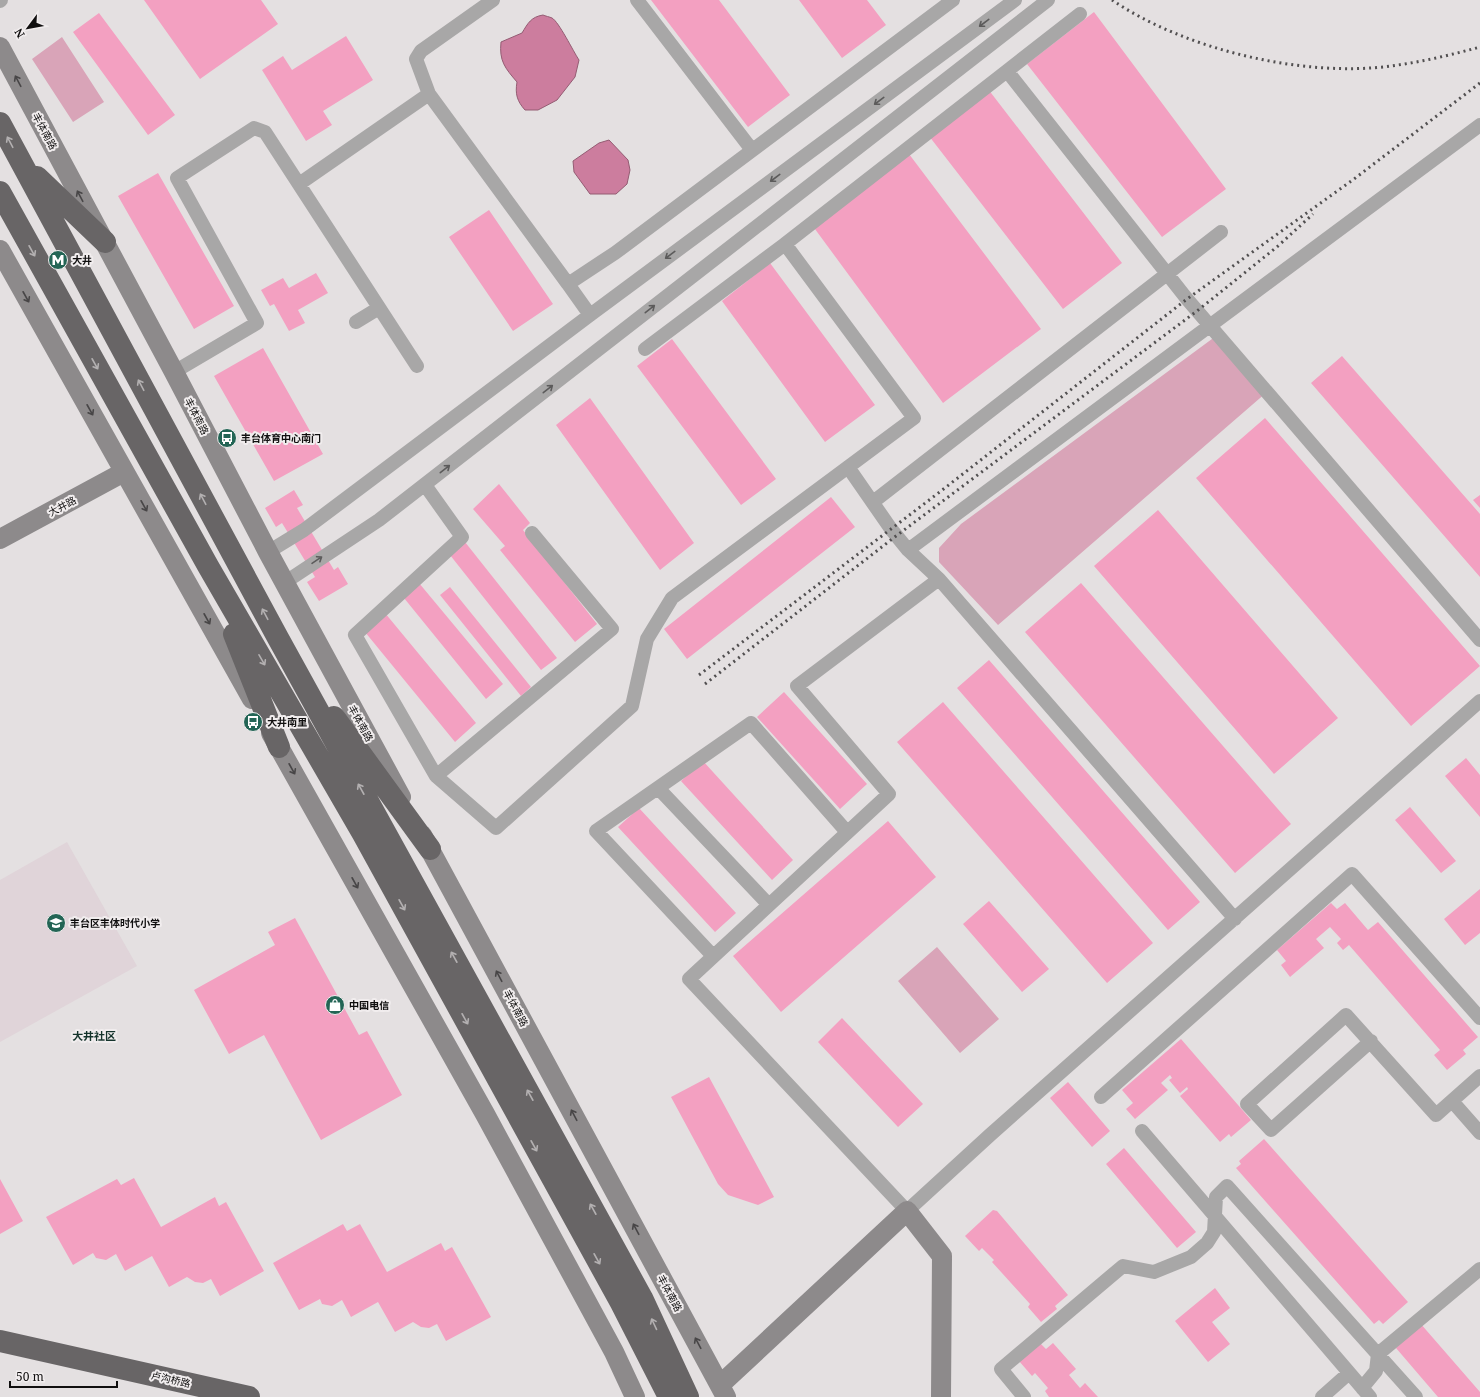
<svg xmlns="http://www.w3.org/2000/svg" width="1480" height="1397" font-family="'Noto Serif','Noto Sans SC',serif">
<rect width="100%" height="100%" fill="#e4e0e1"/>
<!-- built -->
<path fill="#e0d4d9" d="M67 842 137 966 0 1042V880Z"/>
<!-- green -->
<path fill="#d9a4b8" d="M62 37 104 102 73 122 32 59Z
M1216 336 1267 392 998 625 939 562V548L961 524Z
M937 947 999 1019 960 1053 898 981Z"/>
<!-- water -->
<path fill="#cc7d9e" stroke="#945c73" d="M543 15C545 16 550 17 552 18 559 22 573 51 579 60L575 77 557 100 538 110H525C517 101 515 94 517 82 505 68 499 61 501 42L522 33C528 23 531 17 543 15Z
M609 140 628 160 630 170 627 184 616 194H590L574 172 573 161 599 143Z"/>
<!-- building -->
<path fill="#f3a0c1" d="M144 0H261L278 24 200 79Z
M651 0H719L790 95 748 127Z
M799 0H867L886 25 842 58Z
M1094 12 1226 189 1162 237 1027 64Z
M99 13 175 115 148 135 73 32Z
M346 36 373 80 323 111 332 125 306 141 262 70 283 56 292 70Z
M988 89 1122 263 1063 309 929 136Z
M909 154 1041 329 943 403 812 225Z
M158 173 234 306 194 329 118 196Z
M489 210 553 304 513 331 449 237Z
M770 263 875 405 825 442 722 301Z
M316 273 328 293 298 310 305 323 289 331 274 304 270 306 261 290 283 278 289 288Z
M672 339 776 479 741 505 637 366Z
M263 348 323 454 274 481 214 376Z
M1342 356 1480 514V577L1311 383Z
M590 398 694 543 660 570 556 425Z
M1265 418 1480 666 1411 726 1196 478Z
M499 484 530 523 523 530 597 624 575 642 500 550 505 546 473 509Z
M294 490 303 505 297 508 334 570 338 567 348 584 319 601 307 582 315 577 282 523 276 527 265 508Z
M1480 495V508L1473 500Z
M831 497 855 527 687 659 664 629Z
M1158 510 1338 718 1274 774 1094 566Z
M465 542 557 658 541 670 450 555Z
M419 583 503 684 486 699 404 598Z
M1081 583 1291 824 1235 873 1025 632Z
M450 587 531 687 521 696 440 595Z
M385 613 476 723 455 742 365 632Z
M989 660 1200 902 1168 930 957 688Z
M784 692 867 784 840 809 757 717Z
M943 702 1153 943 1107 983 897 742Z
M1466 758 1480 775V817L1445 776Z
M703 761 793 860 772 880 681 781Z
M1410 807 1456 861 1441 873 1395 820Z
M639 808 736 913 715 932 618 827Z
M888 821 936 877 781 1012 733 956Z
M1480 889V933L1465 945 1444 919Z
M989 901 1049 969 1022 992 963 924Z
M1331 903 1337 909 1345 903 1368 930 1378 922 1478 1037 1463 1050 1466 1054 1447 1070 1434 1055 1440 1050 1349 945 1343 950 1337 943 1341 939 1330 927 1316 939 1324 948 1290 977 1281 965 1286 961 1277 950Z
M295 918 359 1035 367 1031 402 1095 321 1140 264 1035 229 1054 194 990 275 945 268 932Z
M842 1018 923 1104 898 1127 818 1042Z
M1181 1039 1251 1120 1231 1137 1229 1134 1220 1142 1180 1096 1188 1089 1187 1087 1180 1093 1169 1080 1172 1078 1170 1075 1161 1083 1168 1090 1135 1119 1126 1109 1133 1103 1122 1090Z
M709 1077 774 1197 758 1205 728 1195 718 1184 671 1097Z
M1068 1082 1110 1131 1092 1147 1050 1098Z
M1264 1139 1408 1302 1383 1324 1379 1320 1374 1324 1236 1168 1241 1164 1239 1161Z
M1124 1148 1196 1232 1177 1248 1106 1164Z
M134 1178 161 1227 215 1197 219 1206 226 1202 264 1271 220 1296 211 1279 203 1283 195 1282 187 1277 169 1287 152 1256 125 1271 116 1254 106 1260 96 1258 93 1253 73 1265 46 1217 117 1179 121 1185Z
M0 1179 23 1221 0 1234Z
M993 1210 997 1211 1068 1295 1055 1306 1057 1309 1041 1322 1028 1307 1030 1304 992 1262 994 1260 982 1248 979 1251 965 1236Z
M343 1224 347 1231 360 1224 387 1272 441 1243 445 1251 452 1247 491 1317 446 1341 437 1324 429 1328 421 1327 413 1322 395 1332 378 1302 351 1317 342 1300 332 1306 322 1304 320 1299 299 1310 273 1263Z
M1215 1288 1230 1308 1212 1322 1230 1344 1208 1362 1175 1321Z
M1420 1323 1480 1392V1397H1438L1396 1348Z
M1039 1342 1046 1349 1053 1343 1076 1369 1069 1375 1080 1388 1085 1383 1098 1397H1049L1045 1391 1048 1388 1035 1373 1032 1376 1019 1361Z"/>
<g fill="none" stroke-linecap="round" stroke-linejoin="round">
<!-- street -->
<path stroke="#a8a7a7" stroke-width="14" d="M637 0 752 150
M0 1 1 0
M1007 71 1080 14
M429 94 416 59 421 51 493 0
M1480 125 908 550 939 579 797 686 889 794 689 979 907 1211 990 1135 1480 701
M299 184 429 94 568 284
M785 244 1007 71 1187 299 1480 640
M590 315 568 284 615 253 953 0
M356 322 379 308
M174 372 257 323 177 178 254 128 265 132 417 366
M848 467 891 529 908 550
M425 485 462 537 355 635 436 776 612 629 532 533
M873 502 1221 232
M268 552 304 530 590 315 1015 0
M939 579 1235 919
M284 583 379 520 1048 0
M436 776 496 828 632 706 647 639 672 598 914 418 785 244 645 349
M658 788 769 905
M713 956 596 831 751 723 847 832
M1371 1041 1271 1130 1247 1104 1346 1015 1436 1115 1480 1076
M1101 1097 1352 874 1480 1018
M1452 1101 1480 1133
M1142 1131 1370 1397
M1362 1388 1376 1371 1378 1354 1480 1269
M1024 1397 1001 1369 1123 1266 1154 1272 1191 1257 1207 1243 1214 1232 1216 1197 1227 1186 1416 1397
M1322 1397 1349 1373"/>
<!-- secondary -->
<path stroke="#8d8a8b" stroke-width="20" d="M0 47 174 372 268 552 401 797
M0 250 252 699
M0 539 124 472
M271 733 485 1114 614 1352 635 1397
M422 835 726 1397
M720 1385 907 1211 942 1256 941 1397"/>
<!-- highway -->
<path stroke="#686566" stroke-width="22" d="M0 123 278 638 642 1298 688 1397
M37 177 105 242
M0 192 208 566 363 834 621 1303 669 1397
M234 634 279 747
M334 717 430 849
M0 1341 249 1397"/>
<!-- rail -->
<path stroke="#514f50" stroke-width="3" stroke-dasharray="2 4" stroke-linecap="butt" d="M1112 0C1184 49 1303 78 1391 66 1421 62 1451 55 1480 47
M699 675 941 491 1187 299 1354 179 1480 83
M705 684 896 536 1197 311 1278 246 1313 214"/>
</g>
<!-- one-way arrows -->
<defs><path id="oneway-shaft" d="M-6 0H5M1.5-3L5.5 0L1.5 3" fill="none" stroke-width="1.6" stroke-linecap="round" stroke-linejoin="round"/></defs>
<g stroke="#5c5b5b">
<use href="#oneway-shaft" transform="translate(984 23) rotate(143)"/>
<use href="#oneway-shaft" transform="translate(879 101) rotate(143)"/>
<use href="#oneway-shaft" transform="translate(775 178) rotate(143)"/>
<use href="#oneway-shaft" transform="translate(670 255) rotate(143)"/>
<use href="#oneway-shaft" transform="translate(650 309) rotate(-38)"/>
<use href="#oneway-shaft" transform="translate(548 389) rotate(-38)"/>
<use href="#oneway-shaft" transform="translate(445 469) rotate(-38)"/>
<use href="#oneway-shaft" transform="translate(317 560) rotate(-34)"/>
</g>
<g stroke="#484647">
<use href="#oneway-shaft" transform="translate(18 81) rotate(-118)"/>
<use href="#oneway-shaft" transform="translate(80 196) rotate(-118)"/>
<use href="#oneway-shaft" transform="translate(26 297) rotate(61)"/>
<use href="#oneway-shaft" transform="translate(90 410) rotate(61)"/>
<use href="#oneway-shaft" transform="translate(144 506) rotate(61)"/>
<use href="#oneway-shaft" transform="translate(207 619) rotate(61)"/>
<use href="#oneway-shaft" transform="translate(292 769) rotate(61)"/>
<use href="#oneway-shaft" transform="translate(355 883) rotate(61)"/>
<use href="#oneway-shaft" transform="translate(499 976) rotate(-118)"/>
<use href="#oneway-shaft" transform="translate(574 1115) rotate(-118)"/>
<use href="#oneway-shaft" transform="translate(636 1229) rotate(-118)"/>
<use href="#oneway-shaft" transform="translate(698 1343) rotate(-118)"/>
</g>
<g stroke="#b3b0b1">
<use href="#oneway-shaft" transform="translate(10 142) rotate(-118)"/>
<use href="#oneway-shaft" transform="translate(32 251) rotate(61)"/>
<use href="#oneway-shaft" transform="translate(95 364) rotate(61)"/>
<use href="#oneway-shaft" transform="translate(141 385) rotate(-118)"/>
<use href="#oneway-shaft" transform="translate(203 499) rotate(-118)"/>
<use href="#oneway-shaft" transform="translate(265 614) rotate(-118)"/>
<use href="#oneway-shaft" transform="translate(262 660) rotate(60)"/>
<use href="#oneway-shaft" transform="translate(361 789) rotate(-119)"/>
<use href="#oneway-shaft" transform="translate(402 905) rotate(61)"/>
<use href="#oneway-shaft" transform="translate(454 957) rotate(-119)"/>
<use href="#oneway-shaft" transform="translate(465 1019) rotate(61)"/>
<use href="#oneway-shaft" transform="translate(530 1095) rotate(-119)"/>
<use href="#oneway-shaft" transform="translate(534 1146) rotate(61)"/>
<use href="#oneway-shaft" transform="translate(593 1209) rotate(-119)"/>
<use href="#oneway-shaft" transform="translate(597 1259) rotate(61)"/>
<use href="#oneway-shaft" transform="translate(654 1324) rotate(-115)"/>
</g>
<!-- icons -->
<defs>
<symbol id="metro-disc" viewBox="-11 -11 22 22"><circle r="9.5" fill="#236555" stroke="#f1edee"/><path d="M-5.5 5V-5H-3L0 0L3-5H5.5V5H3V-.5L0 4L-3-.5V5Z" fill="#fff"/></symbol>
<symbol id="bus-disc" viewBox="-11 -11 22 22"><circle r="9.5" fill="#236555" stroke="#f1edee"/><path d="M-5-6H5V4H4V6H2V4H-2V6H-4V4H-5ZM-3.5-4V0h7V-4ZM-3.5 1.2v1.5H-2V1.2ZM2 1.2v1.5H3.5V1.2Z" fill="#fff"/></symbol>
<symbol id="school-disc" viewBox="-11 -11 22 22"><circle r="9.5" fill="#236555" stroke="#f1edee"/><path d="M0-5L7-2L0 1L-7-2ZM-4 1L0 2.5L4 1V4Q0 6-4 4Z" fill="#fff"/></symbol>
<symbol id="shop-disc" viewBox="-11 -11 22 22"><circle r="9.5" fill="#236555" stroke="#f1edee"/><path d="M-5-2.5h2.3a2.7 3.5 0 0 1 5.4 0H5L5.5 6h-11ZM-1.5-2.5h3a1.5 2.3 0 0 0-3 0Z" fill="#fff"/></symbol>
</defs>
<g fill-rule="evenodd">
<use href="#metro-disc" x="47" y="249" width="22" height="22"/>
<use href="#bus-disc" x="216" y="427" width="22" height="22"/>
<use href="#bus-disc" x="242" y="711" width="22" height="22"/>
<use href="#school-disc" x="45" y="912" width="22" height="22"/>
<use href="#shop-disc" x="324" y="994" width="22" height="22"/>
</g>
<g text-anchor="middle" stroke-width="4" stroke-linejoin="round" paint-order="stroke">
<!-- street labels -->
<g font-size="10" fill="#100f0f" stroke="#f1edee">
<text transform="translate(45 131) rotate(62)" y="4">丰体南路</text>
<text transform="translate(197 416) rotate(63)" y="4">丰体南路</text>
<text transform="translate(62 506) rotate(-28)" y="4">大井路</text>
<text transform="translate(361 723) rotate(61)" y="4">丰体南路</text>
<text transform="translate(516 1008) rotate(62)" y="4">丰体南路</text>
<text transform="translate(670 1293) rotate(62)" y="4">丰体南路</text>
<text transform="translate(171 1379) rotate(13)" y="4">卢沟桥路</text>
</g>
<!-- poi labels -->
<g font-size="10" font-weight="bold" fill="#100f0f" stroke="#f1edee" text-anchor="start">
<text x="72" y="264">大井</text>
<text x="241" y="442">丰台体育中心南门</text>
<text x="267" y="726">大井南里</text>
<text x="70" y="927">丰台区丰体时代小学</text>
<text x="349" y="1009">中国电信</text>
</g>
<!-- neighbourhood labels -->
<g font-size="11" font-weight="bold" fill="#15342c" stroke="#f1edee">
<text x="94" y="1040">大井社区</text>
</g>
</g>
<!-- north arrow -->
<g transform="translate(28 28) rotate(238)" stroke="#f1edee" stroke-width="3" paint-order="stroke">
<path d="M0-3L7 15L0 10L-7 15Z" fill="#100f0f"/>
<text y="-6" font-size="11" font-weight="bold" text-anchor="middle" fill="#100f0f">N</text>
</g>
<!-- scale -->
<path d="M10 1381v6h107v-6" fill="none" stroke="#100f0f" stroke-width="2"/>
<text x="16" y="1381" font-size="12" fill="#100f0f" stroke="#f1edee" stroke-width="3" paint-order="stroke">50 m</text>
</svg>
